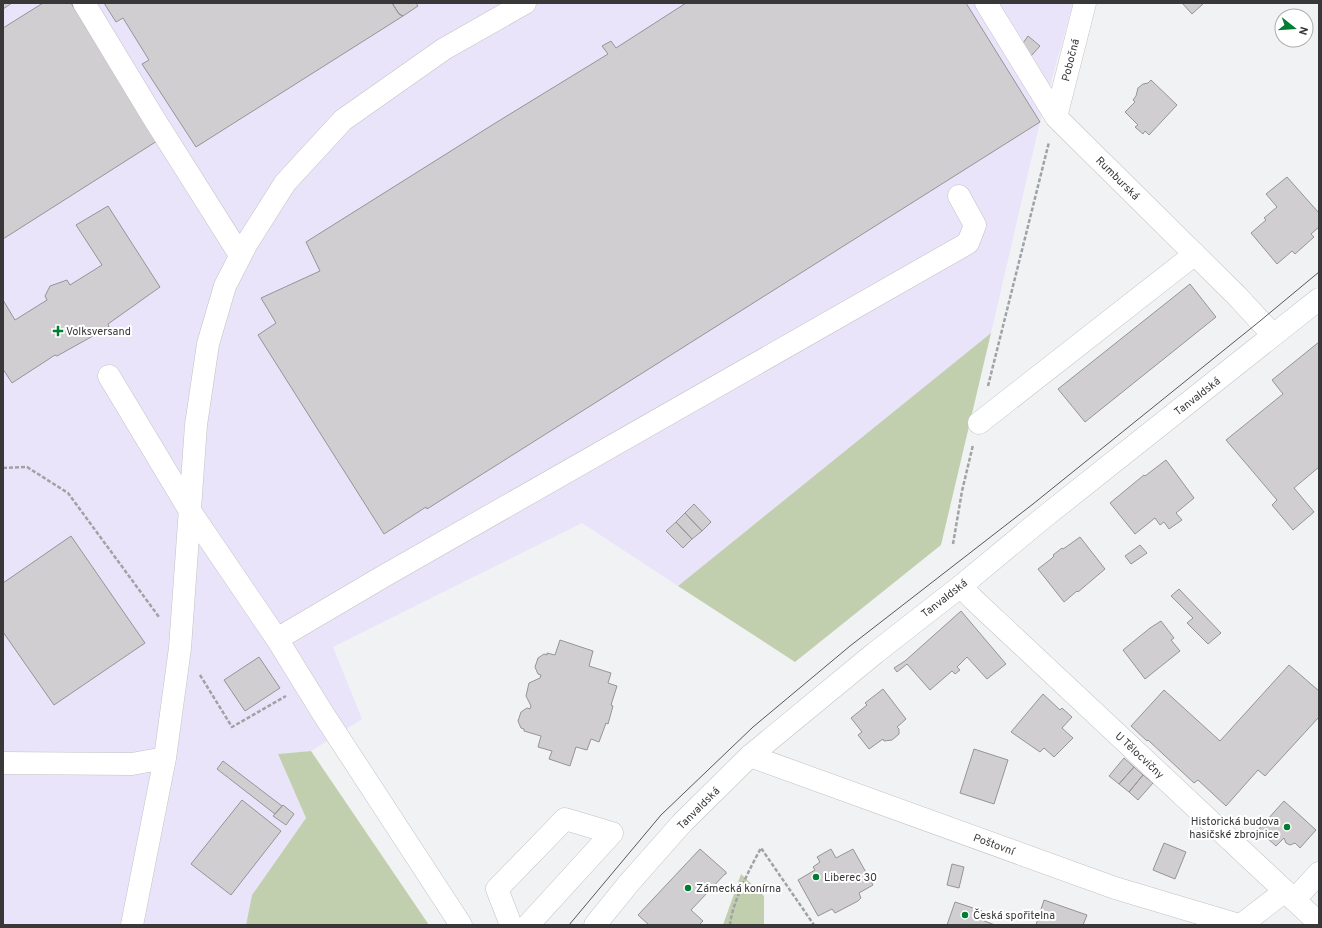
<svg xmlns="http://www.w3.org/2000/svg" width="1322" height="928" font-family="Overpass,sans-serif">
<rect width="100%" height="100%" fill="#f0f2f4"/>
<!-- industrial -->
<path fill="#eae4fa" d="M3 3H1073L1040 122 991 333 678 586 582 523 333 647 362 719 311 751 278 754 306 818 252 895 246 925H3Z"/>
<!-- green -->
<path fill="#c2cfaf" d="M991 333 941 545 795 662 678 586Z
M311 751 429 925H246L252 895 306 818 278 754Z
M741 874 764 896V925H723Z"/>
<!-- building -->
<path fill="#d0ced0" stroke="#969496" d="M3 3H12L3 9Z
M43 3H71L157 141 3 239V28Z
M104 3H392L399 14 403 16 196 147 142 64 149 60 123 18 116 22Z
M392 3H416L418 6 403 16 399 14Z
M686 3H966L1040 122 427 509 426 507 384 534 258 335 276 323 261 298 320 271 306 242 497 122 608 54 602 46 611 41 616 48Z
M1182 3H1204L1192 14Z
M1028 36 1040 46 1031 56 1021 46Z
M1151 80 1177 105 1149 135 1145 131 1143 134 1135 127 1138 125 1125 112 1135 102 1133 100 1136 96 1138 88 1143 84 1148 83Z
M1287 177 1319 213V227L1311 234 1314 237 1295 254 1292 251 1277 264 1251 233 1266 220 1264 218 1277 207 1266 194Z
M108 206 160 287 108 324 109 327 57 356 55 355 12 383 3 369V300L15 320 47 300 45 296 50 286 67 280 70 285 102 265 76 225Z
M1190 284 1216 317 1085 422 1058 389Z
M1319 342V467L1294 488 1314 512 1293 530 1272 505 1277 500 1226 440 1283 394 1272 380Z
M1166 460 1194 498 1176 513 1182 520 1169 529 1164 522 1160 525 1155 518 1135 534 1110 503 1144 475 1145 476Z
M694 504 711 522 702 531 685 513Z
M685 513 702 531 692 539 676 522Z
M676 522 692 539 683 548 666 531Z
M71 536 145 643 54 705 3 632V583Z
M1080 537 1105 569 1078 592 1077 591 1064 602 1038 569 1051 559 1054 556 1053 555 1062 548 1063 549 1066 547Z
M1140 545 1147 553 1131 564 1125 556Z
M1179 589 1221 633 1208 644 1187 623 1193 618 1171 596Z
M961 611 1006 664 987 679 967 657 957 667 960 670 955 674 952 671 930 690 907 664 897 672 894 668 905 661Z
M1161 621 1174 638 1171 640 1180 651 1145 679 1123 650 1150 628Z
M560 640 593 651 589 666 611 673 608 683 617 686 611 705 613 706 608 724 606 723 599 742 591 739 587 750 576 747 570 766 549 759 552 751 538 747 541 736 524 731V729L521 728 518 721 521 712 527 708 530 709 531 706 526 696 529 683 540 678 541 675 538 674 535 667 538 658 544 654 547 655V653L555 655Z
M259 657 280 688 245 711 224 680Z
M1289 665 1319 691V717L1265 776 1258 770 1226 806 1198 780 1194 783 1148 740 1147 741 1131 726 1164 690 1220 741Z
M883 689 906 719 897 727 899 729V734L892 740 884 741 883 739 869 749 858 735 862 732 851 718 867 705 865 703Z
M1043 694 1060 710 1062 708 1072 717 1062 728 1073 738 1054 757 1044 748 1040 752 1011 732Z
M974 749 1008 760 994 804 960 793Z
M1124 758 1134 767 1119 784 1109 776Z
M223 761 282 806 275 814 217 769Z
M1134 767 1143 775 1129 792 1119 784Z
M1143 775 1153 783 1138 800 1129 792Z
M242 800 281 831 231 895 191 864Z
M1284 801 1316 830 1300 848 1295 843 1290 845 1286 843 1284 838 1276 846 1258 830Z
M283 805 294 814 286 825 273 816Z
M1164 843 1186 852 1175 879 1153 870Z
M700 849 726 872V874H725L691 910 703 921 699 925H649L638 915Z
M831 849 836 858 853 849 873 885 859 893 861 898 858 901 839 911 835 913 832 909 818 916 798 880 815 870 813 867 820 862 817 857Z
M952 864 964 867 959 888 947 885Z
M1044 900 1087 915 1083 925H1036Z
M955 902 982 911 979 919 995 925H947Z"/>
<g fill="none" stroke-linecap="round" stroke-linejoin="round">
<defs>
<path id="minor" d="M84 3 153 117 240 255
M986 3 1056 117 1237 296 1273 335
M1056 117 1085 3
M109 376 190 511 277 639 322 712 461 925
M979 423 1195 254
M961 586 973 599 1319 923
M277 639 384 576 968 243 975 225 959 196
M750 756 1115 888 1239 925
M3 763 132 764 165 758 180 648 196 425 208 344 225 286 247 243 285 183 343 120 444 49 525 3
M1294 900 1319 873
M132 925 165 758
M511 925 497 889 565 819 612 833 528 925
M1241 925 1285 891"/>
<path id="major" d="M595 925 629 883 682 823 750 756 875 653 961 586 1043 518 1319 299"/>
</defs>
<!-- minor casing -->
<use href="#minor" stroke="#c1c2c4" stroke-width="23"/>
<!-- major casing -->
<use href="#major" stroke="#c1c2c4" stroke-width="23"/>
<!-- path -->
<path stroke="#a0a2a3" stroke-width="2.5" stroke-dasharray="4 2" stroke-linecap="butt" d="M988 386 1049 142
M3 468 27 467 68 493 159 617
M953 544 962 491 973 445
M200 675 232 727 286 696
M730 925C732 903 750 868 761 848L814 925"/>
<!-- minor -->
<use href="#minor" stroke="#fff" stroke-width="22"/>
<!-- major -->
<use href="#major" stroke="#fff" stroke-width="22"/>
<!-- tram -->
<path stroke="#585859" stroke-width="1" d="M569 925 661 815 753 727 850 646 1033 504 1260 321 1319 272"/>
</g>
<!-- markers -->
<g fill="#007c34" stroke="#fff" stroke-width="1.5">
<path d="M56 325h4v4h4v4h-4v4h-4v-4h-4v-4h4z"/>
<circle cx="1287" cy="827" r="4"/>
<circle cx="816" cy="877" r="4"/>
<circle cx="688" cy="888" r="4"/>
<circle cx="965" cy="915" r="4"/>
</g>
<g text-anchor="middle" stroke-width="4" stroke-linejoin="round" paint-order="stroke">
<!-- street labels -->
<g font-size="11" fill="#383839" stroke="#fff">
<text transform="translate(1070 60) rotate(-76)" y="4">Pobočná</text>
<text transform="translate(1118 178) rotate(45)" y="4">Rumburská</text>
<text transform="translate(1197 396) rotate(-38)" y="4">Tanvaldská</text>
<text transform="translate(944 598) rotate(-38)" y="4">Tanvaldská</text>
<text transform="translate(1140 755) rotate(43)" y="4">U Tělocvičny</text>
<text transform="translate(698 808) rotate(-45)" y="4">Tanvaldská</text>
<text transform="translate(994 844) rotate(20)" y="4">Poštovní</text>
</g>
<!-- poi labels -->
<g font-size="11" fill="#383839" stroke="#fff" text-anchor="start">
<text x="66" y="335">Volksversand</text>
<text x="1279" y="825" text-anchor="end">Historická budova<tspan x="1279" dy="13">hasičské zbrojnice</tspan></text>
<text x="824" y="881">Liberec 30</text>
<text x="696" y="892">Zámecká konírna</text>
<text x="973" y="919">Česká spořitelna</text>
</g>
</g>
<!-- border -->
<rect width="1322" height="928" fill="none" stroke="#383839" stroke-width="8"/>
<!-- north arrow -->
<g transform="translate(1294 28) rotate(107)"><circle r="19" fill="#ffffff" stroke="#afafb0"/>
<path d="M0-3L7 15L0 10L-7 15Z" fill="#007c34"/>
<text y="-6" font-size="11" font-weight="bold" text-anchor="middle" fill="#383839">N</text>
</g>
</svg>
